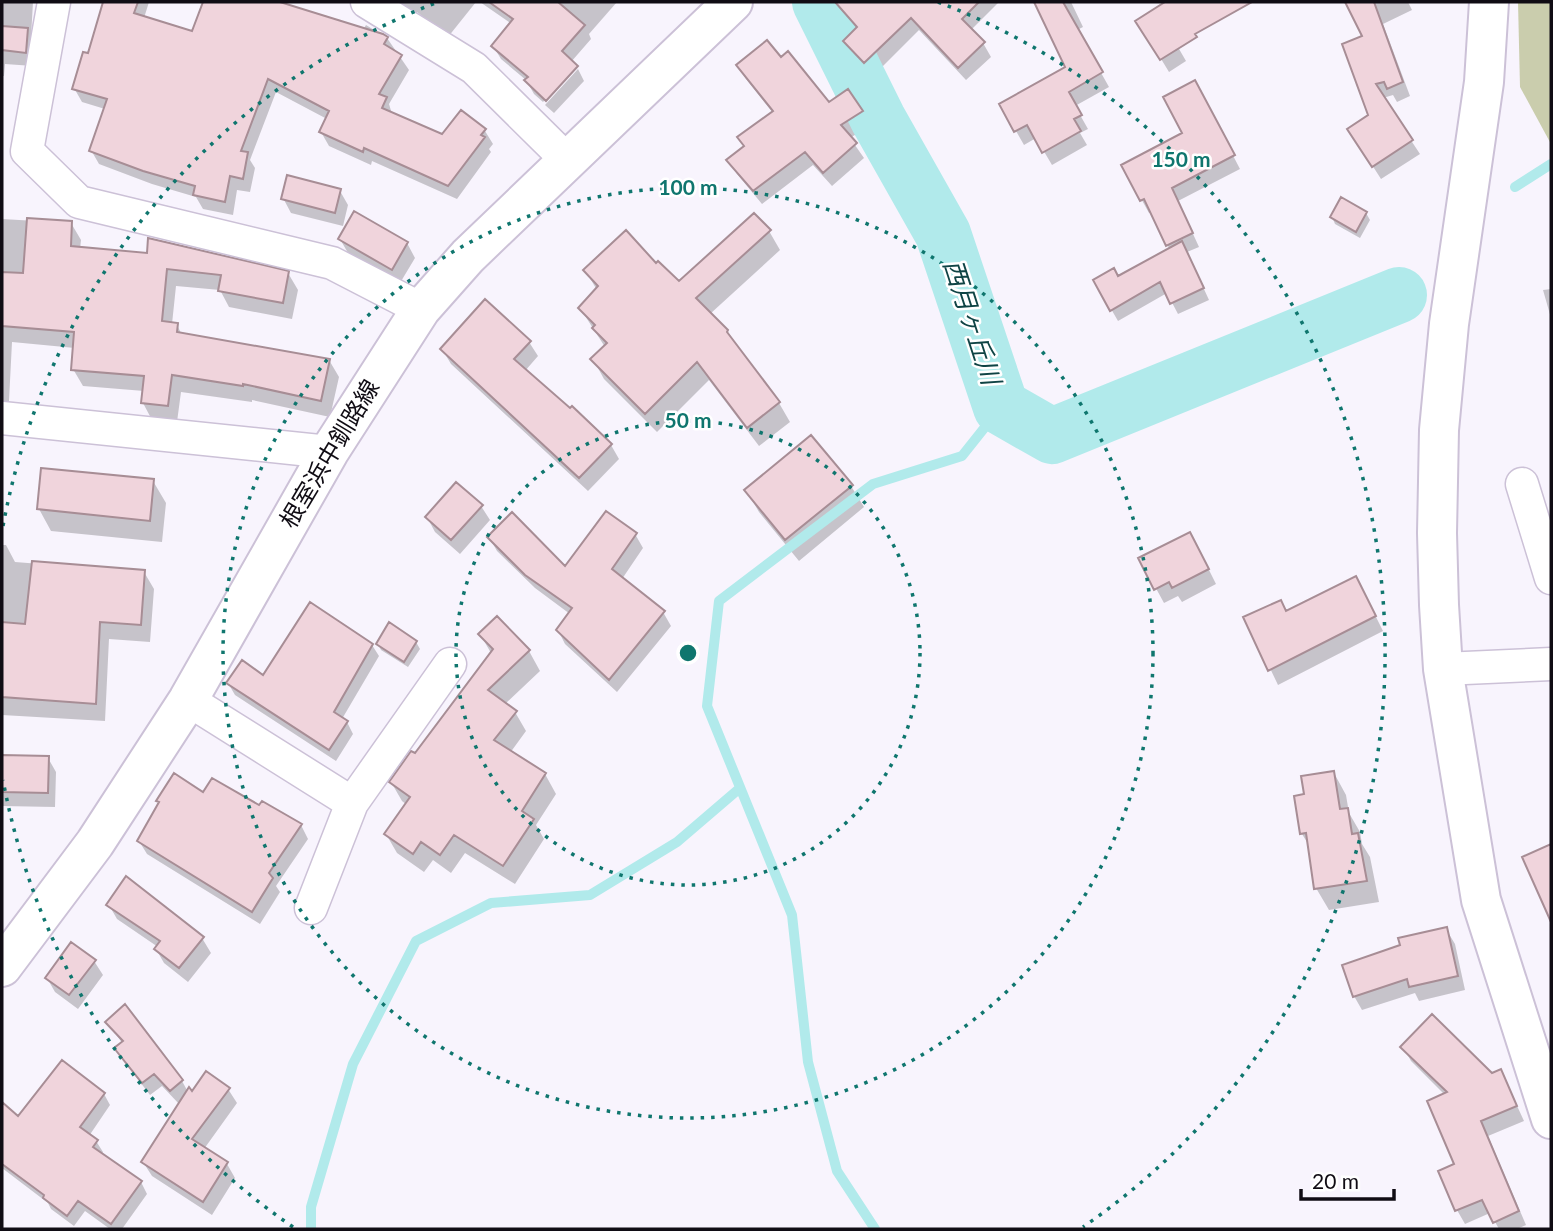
<svg xmlns="http://www.w3.org/2000/svg" width="1553" height="1231" font-family="Lato,'Noto Sans JP',sans-serif">
<rect width="100%" height="100%" fill="#f8f4fd"/>
<!-- green -->
<path fill="#cacdad" d="M1518 2H1551V144L1520 87Z"/>
<!-- shadow -->
<path fill="#0003" d="M2 2H33L31 37 35 44 33 66 5 64 4 76H2Z
M105 2H149L144 18 193 33 205 2H259L358 38 366 25 387 38 409 70 389 104 392 114 443 136 461 113 485 131 493 144 489 149 491 152 457 199 372 161 371 165 329 146 321 132 327 119 276 92 250 160 255 168 250 192 237 190 233 215 203 209 196 197 152 184 99 164 91 150 105 109 82 102 74 88 89 56Z
M392 2H476L448 37 417 12 414 17Z
M480 2H617L589 34 591 39 571 62 577 68H574L543 102 534 94 526 80 501 59 493 46 512 24Z
M833 2H999L971 30 983 43 991 57 966 80 919 30 873 76 852 55 845 41 857 29Z
M1036 2H1071L1083 27 1077 30 1109 87 1075 106 1088 129 1080 133 1087 145 1052 165 1036 138 1024 145 1001 105 1067 67Z
M1170 2H1236L1175 42 1186 61 1169 72 1138 21Z
M1347 2H1408L1412 10 1383 24 1410 96 1397 102 1393 95 1383 98 1420 154 1381 179 1358 143 1370 116 1364 37Z
M738 66 828 104 848 91 869 126 850 138 864 158 832 186 813 165 762 204 737 174 729 161 745 147 773 113 746 79Z
M578 69 584 81 554 113 545 105Z
M1202 96 1240 169 1178 201 1199 247 1187 252 1209 300 1178 314 1167 293 1118 321 1095 281 1118 278 1170 250 1151 212 1149 213 1123 166 1184 134Z
M340 191 348 205 343 226 291 213 283 198Z
M1366 213 1370 220 1360 238 1335 224 1332 217Z
M2 219 71 223 81 240 80 249 288 273 298 290 292 319 229 307 220 290 176 286 172 324 177 325 182 335 329 360 339 377 330 417 252 400V402L181 392 177 422 152 420 143 403 144 391 83 386 73 369 75 348 12 342 9 401H2Z
M769 231 780 250 710 314 727 331 779 403 790 422 759 446 709 380 657 432 604 379 593 359 605 347 580 308 597 290 585 270 656 266 679 284Z
M340 239 407 243 415 258 400 283 348 253Z
M1551 289V318L1543 290Z
M529 342 538 356 525 371 611 445 619 459 588 491 451 364 442 349Z
M153 481 166 503 162 542 51 531 39 509Z
M851 486 864 507 799 561 759 512 746 490Z
M481 506 490 520 460 554 435 532 427 517Z
M635 534 643 548 622 579 663 612 671 626 617 692 565 644 558 630 570 614 535 588 497 551 489 537 566 569Z
M2 545H6L15 562 144 572 154 589 150 642 109 639 105 721 2 715Z
M1198 548 1216 584 1182 602 1178 596 1164 603 1140 559Z
M1364 593 1383 631 1278 685 1246 618 1286 613Z
M497 618 529 651 540 671 505 704 515 712 526 731 510 753 545 774 556 794 536 825 544 839 515 884 465 853 451 873 433 860 424 872 397 853 386 834 407 805 402 801 391 782 415 756 491 653 480 634Z
M416 642 420 649 408 667 381 650 378 644Z
M372 645 379 656 342 719 347 722 353 734 336 761 235 695 228 683 264 677Z
M2 757 48 758 56 772 55 807 2 806Z
M1334 773 1346 795 1349 813 1360 832 1362 844 1370 857 1379 902 1329 910 1316 888 1310 847 1302 834 1306 796Z
M204 794 260 808 301 825 308 839 276 886 280 892 260 924 147 854 139 841Z
M109 905 202 938 211 953 188 982 164 963 156 949 158 947 117 919Z
M1446 929 1455 944 1465 990 1419 1001 1415 993 1362 1010 1354 996Z
M94 961 103 975 78 1009 55 992 47 978Z
M107 1022 182 1081 188 1092 192 1094 228 1089 237 1103 204 1149 227 1164 235 1178 212 1215 152 1176 143 1162 180 1105 162 1086 150 1095 124 1061 116 1048 123 1044Z
M1403 1047 1492 1075 1501 1071 1524 1121 1488 1136 1526 1225 1517 1229H1499L1490 1213 1465 1224 1457 1210 1456 1165 1445 1095 1411 1061Z
M104 1094 110 1105 89 1136 96 1141 103 1152 101 1155 141 1182 147 1194 122 1229H110L85 1211 74 1226 51 1209 48 1203 2 1168V1121L11 1112 19 1118Z"/>
<g fill="none" stroke-linecap="round" stroke-linejoin="round">
<!-- stream -->
<path stroke="#b1eaeb" stroke-width="10" d="M1515 187 1551 164
M311 1229V1207L353 1064 416 941 491 903 590 895 677 842 740 788
M875 1229 837 1171 808 1062 792 915 707 706 719 601 873 484 962 456 1001 407"/>
<!-- river -->
<path stroke="#b1eaeb" stroke-width="56" d="M820 2 878 119 943 234 1001 407 1052 436 1399 295"/>
</g>
<!-- building -->
<path fill="#f0d4dc" stroke="#a78d95" stroke-width="2" d="M103 2H138L134 13 192 31 203 2H280L383 34 388 37 384 44 402 55 379 94 387 97 382 108 442 134 461 110 486 129 481 135 485 137 448 186 364 148 363 152 319 132 329 111 268 79 241 151 248 152 243 179 230 176 225 202 193 195 195 186 143 171 89 151 107 99 72 89 83 52 88 53Z
M489 2H558L585 25 562 51 578 66 546 101 524 80 528 77 491 46 513 19Z
M835 2H979L962 19 985 42 958 68 911 18 864 63 843 41 857 27Z
M1034 2H1063L1103 72 1069 92 1082 115 1074 119 1081 131 1042 153 1027 125 1014 132 999 104 1065 67Z
M1165 2H1252L1195 34 1197 37 1160 60 1135 21Z
M1345 2H1374L1403 82 1387 89 1384 82 1376 84 1413 140 1372 167 1347 129 1368 115 1342 44 1362 36Z
M2 26 28 28 26 53 2 50Z
M767 40 781 57 788 51 829 102 848 89 863 111 841 125 857 143 823 173 805 152 753 191 726 160 744 146 737 137 773 111 736 65Z
M1195 80 1235 155 1172 188 1193 233 1166 246 1144 199 1140 201 1121 165 1182 133 1163 97Z
M287 175 341 189 335 213 281 199Z
M1341 197 1367 212 1356 232 1330 217Z
M354 211 408 242 392 270 338 239Z
M754 213 771 230 696 298 728 330 727 332 780 402 747 428 697 362 645 414 590 359 607 343 592 328 595 325 578 308 598 286 583 270 626 230 656 263 658 261 679 281Z
M27 218 72 221 71 246 147 253 148 238 289 271 283 303 218 291 221 275 167 269 162 321 178 323 177 332 330 359 321 401 243 384V386L172 375 168 406 141 403 144 376 71 370 74 332 2 326V272L23 273Z
M1182 241 1204 288 1170 304 1160 282 1110 311 1093 280 1114 268 1118 276Z
M485 299 531 341 514 359 570 408 572 406 612 444 579 478 440 349Z
M811 435 853 485 785 540 744 490Z
M41 468 154 479 150 521 37 509Z
M456 482 483 505 451 540 425 517Z
M606 511 637 533 612 569 665 611 609 680 556 630 572 608 525 575 487 537 512 512 565 566Z
M1190 532 1209 569 1172 588 1169 582 1154 590 1138 558Z
M32 561 145 570 141 625 100 622 96 704 2 697V622L25 624Z
M1356 576 1376 616 1268 671 1243 617 1281 600 1286 611Z
M310 602 373 644 334 712 348 721 329 750 226 683 242 660 263 675Z
M497 616 530 650 488 690 517 711 494 740 546 773 522 811 534 819 503 866 454 835 440 855 421 842 413 854 384 834 410 797 389 782 411 751 415 753 493 649 478 634Z
M389 622 417 641 404 662 376 644Z
M2 755 49 756 48 793 2 792Z
M1334 771 1340 809 1348 808 1352 834 1358 833 1367 881 1314 889 1306 833 1300 834 1294 796 1304 794 1301 776Z
M174 773 203 792 212 778 259 805 262 801 302 824 269 873 273 878 252 912 137 841 159 802 156 801Z
M1551 844V922L1522 857Z
M126 876 204 937 179 968 154 949 160 941 106 905Z
M1447 927 1458 976 1409 987 1407 979 1353 997 1342 965 1400 945 1398 938Z
M71 942 96 960 69 995 45 978Z
M125 1004 183 1080 170 1091 154 1074 142 1083 114 1048 123 1041 105 1022Z
M1432 1014 1492 1073 1501 1069 1517 1106 1481 1121 1519 1211 1493 1223 1482 1200 1455 1211 1438 1171 1454 1164 1427 1101 1447 1092 1400 1047Z
M62 1060 105 1093 80 1127 98 1140 93 1147 142 1181 111 1224 78 1201 67 1216 43 1198 44 1195 2 1164V1102L18 1116Z
M206 1071 230 1088 192 1139 228 1162 203 1202 141 1162 189 1087 192 1091Z"/>
<g fill="none" stroke-linecap="round" stroke-linejoin="round">
<defs>
<path id="street" d="M54 2 27 151 79 202 332 263 421 309
M367 2 474 68 567 160
M2 418 329 452
M1522 484 1551 578
M1443 669 1551 664
M188 700 352 803
M311 908 352 803 450 664"/>
<path id="secondary" d="M1489 2 1484 82 1449 324 1439 430 1437 533 1439 605 1443 669 1481 900 1551 1119"/>
<path id="primary" d="M2 967 95 843 188 700 329 452 421 309 468 256 733 2"/>
</defs>
<!-- street casing -->
<use href="#street" stroke="#ccc1d7" stroke-width="35"/>
<!-- secondary casing -->
<use href="#secondary" stroke="#ccc1d7" stroke-width="42"/>
<!-- primary casing -->
<use href="#primary" stroke="#ccc1d7" stroke-width="42"/>
<!-- street -->
<use href="#street" stroke="#fff" stroke-width="32"/>
<!-- secondary -->
<use href="#secondary" stroke="#fff" stroke-width="38"/>
<!-- primary -->
<use href="#primary" stroke="#fff" stroke-width="38"/>
</g>
<!-- distance rings -->
<g fill="none" stroke="#0f766e" stroke-width="3.5" stroke-dasharray="3.5 7">
<circle cx="688" cy="653" r="232"/>
<circle cx="688" cy="653" r="465"/>
<path d="M293 1227A697 697 0 0 1 3 780M3 526A697 697 0 0 1 438 2M938 2A697 697 0 0 1 1083 1227"/>
</g>
<g text-anchor="middle" stroke-width="5" stroke-linejoin="round" paint-order="stroke">
<!-- street labels -->
<g font-size="24" fill="#100c14" stroke="#fff">
<text transform="translate(330 454) rotate(-59)" y="8">根室浜中釧路線</text>
</g>
<!-- water labels -->
<g font-size="26" font-style="italic" fill="#0f4445" stroke="#fff">
<text transform="translate(972 322) rotate(72)" y="9">西月ヶ丘川</text>
</g>
</g>
<circle cx="688" cy="653" r="10" fill="#0f766e" stroke="#fff" stroke-width="3.5"/>
<g font-size="21" text-anchor="middle" font-weight="bold" fill="#0f766e" stroke="#fff" stroke-width="5" stroke-linejoin="round" paint-order="stroke">
<text x="1181" y="167">150 m</text>
<text x="688" y="195">100 m</text>
<text x="688" y="428">50 m</text>
</g>
<!-- border -->
<rect width="1553" height="1231" fill="none" stroke="#100c14" stroke-width="7"/>
<!-- scale -->
<path d="M1301 1189v10h93v-10" fill="none" stroke="#100c14" stroke-width="3.5"/>
<text x="1312" y="1189" font-size="21" fill="#100c14" stroke="#ffffff" stroke-width="5" paint-order="stroke">20 m</text>
</svg>
